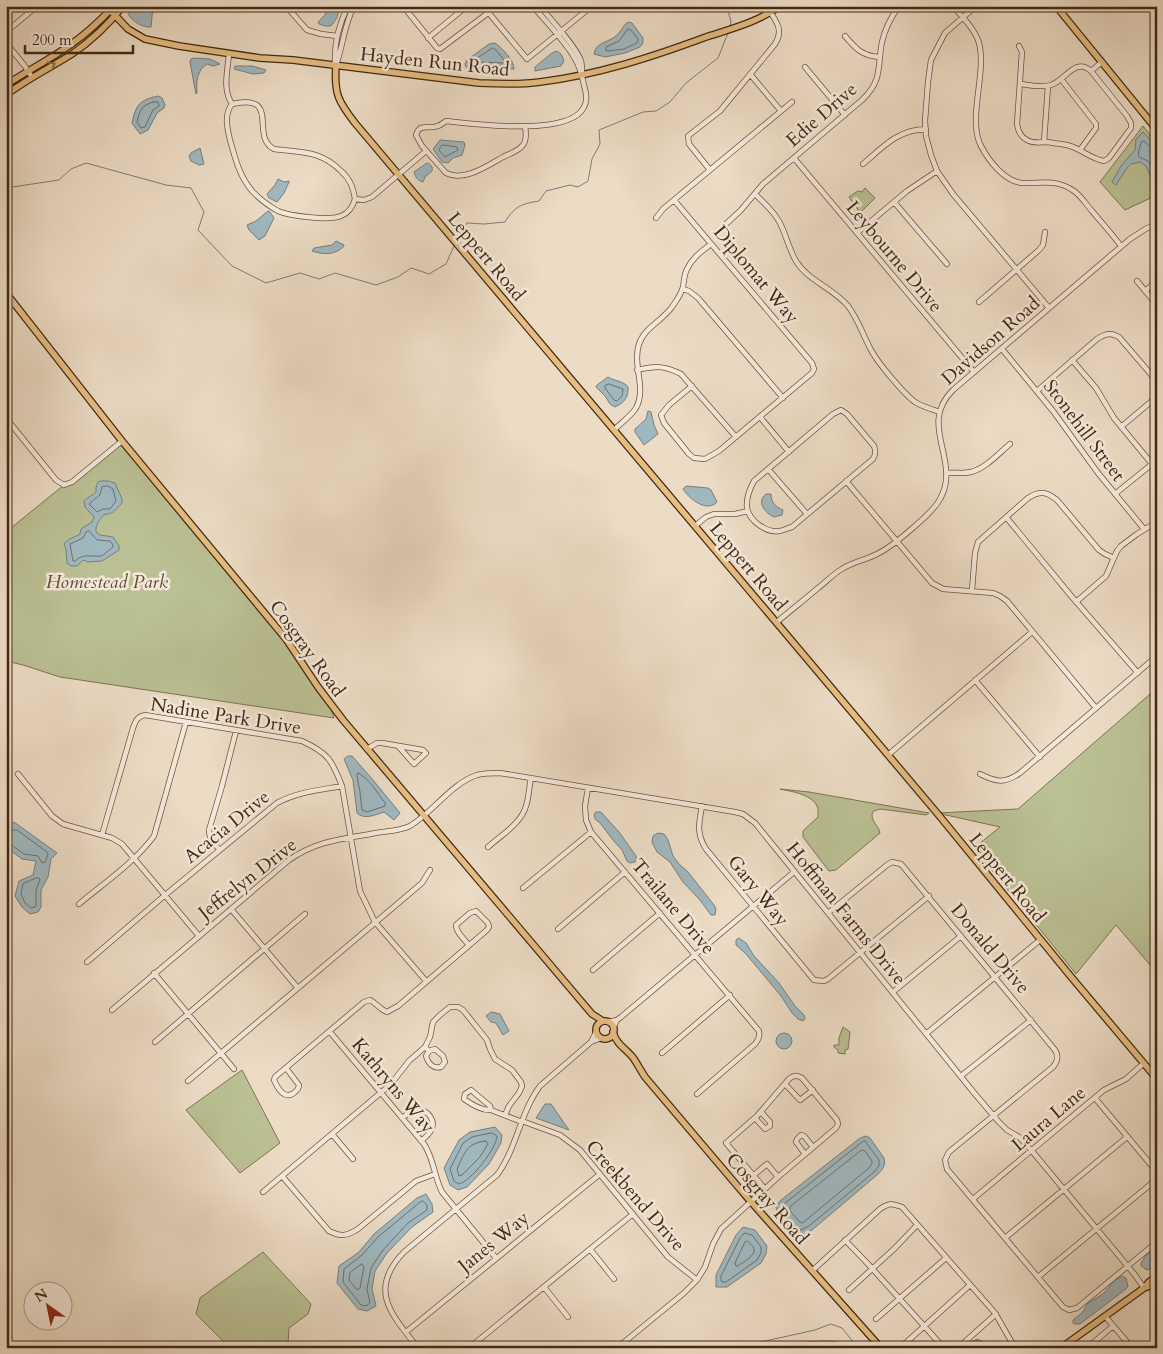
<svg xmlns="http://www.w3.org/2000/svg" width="1163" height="1354" font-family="Cardo,serif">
<rect width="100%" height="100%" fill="#ecdcc5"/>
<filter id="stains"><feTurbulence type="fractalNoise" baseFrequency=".004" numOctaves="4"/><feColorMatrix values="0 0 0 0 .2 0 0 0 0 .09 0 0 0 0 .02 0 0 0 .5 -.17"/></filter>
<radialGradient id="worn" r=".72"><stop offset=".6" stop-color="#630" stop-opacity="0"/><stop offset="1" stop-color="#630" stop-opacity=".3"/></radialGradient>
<!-- green -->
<path fill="#bac093" stroke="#7e7454" d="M1143 126 1157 143V195L1125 210 1100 182Z
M865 188 875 198 860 213 849 197 858 191 862 192Z
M122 441 286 639 330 705 334 718 60 677 23 665 6 661V532L64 485 69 484Z
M1157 688V973L1116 925 1076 974 974 848 1000 827 937 813 1018 809Z
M780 789 809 792 929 813 926 815 880 809 874 811 872 814C872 824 878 824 880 833L836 870 829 871 803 837V831L818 817C818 816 818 809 818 808 813 794 793 792 780 789Z
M843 1027 850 1032 848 1049 845 1050V1054L838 1053V1050L834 1047V1045H839V1038Z
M242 1070 280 1143 240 1173 186 1110Z
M263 1252 311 1304 308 1314 289 1328 288 1344 291 1348H230L196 1314 200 1298Z
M823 1341C834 1341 842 1342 851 1348H775C790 1342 806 1342 823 1341Z"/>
<!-- water -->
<path fill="#9fb8c0" stroke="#7a7e7b" d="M132 6H153L151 27C143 28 131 21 128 13Z
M330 6H337C341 13 335 21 331 26H325L319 24 318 22 325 15 328 7Z
M628 22 632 23 643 38V43L640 47 625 53 605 57 594 54C596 41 610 43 618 34 622 30 623 25 628 22Z
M495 43C502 48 514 60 514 69L466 67 465 64 467 60 489 44Z
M557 51 561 54 564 61 561 66 535 71V67L552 53Z
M194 58 210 59 220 64 213 66 207 64C197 70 196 82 197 93L196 94 190 62 191 59Z
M235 66H252L266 70 264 73 253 74 234 69Z
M158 96 162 98 165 105 164 108 157 113 148 130 140 134 132 123C136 105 139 100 158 96Z
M1143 132 1157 147V178L1151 177 1146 166 1140 162 1131 164 1127 168 1116 185 1112 182 1121 166 1135 150 1136 139Z
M440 140 464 142 465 145 462 155 453 158 448 163 442 162 433 149Z
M200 148 204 164 199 165 191 161 189 156 191 153Z
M427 163C431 164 433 167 432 171L425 177 423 182C417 180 416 178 414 172Z
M278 179 284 182 289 181V182L284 193 277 202 269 198 267 194 275 185Z
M268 211 270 212 274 218 265 236 259 240 249 230 247 225 256 221Z
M336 241 344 245V246C336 255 324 255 312 251L314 248 332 245Z
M608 377C614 381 624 381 628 387 629 397 624 403 615 407L610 404 605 396 596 387 597 385Z
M648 411 651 412 654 425 658 434 644 445 635 432V429L646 419Z
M101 481H108L115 483 122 499V503C116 508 114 515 105 514 100 518 95 525 96 532L100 535 113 537 119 546V550L102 561 87 562 85 560 82 561 77 566H71L67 563 66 549 64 544C68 538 74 538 80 534L81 529 92 522 94 517 85 507 84 501C89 496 92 496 96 492V487L98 482Z
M686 486 708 488 711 490 717 502C707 513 689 499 683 489Z
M766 494H771C771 503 776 507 783 510L782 515 774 517C765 513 756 502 766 494Z
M348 756H352L373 780 400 813 394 820 384 812C375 815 364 820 357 813L353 780 344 759Z
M596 812H601L619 832 636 856 637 859 635 862 630 863 627 861 622 850 613 840 600 823 595 819 594 814Z
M14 822 57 853 51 859 48 877 41 890V907L38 912 30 914 22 907 15 896 19 881 33 875 36 861 22 859 6 847 9 828Z
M658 833 664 834 668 840 673 856 679 864 688 872 714 905 716 909 715 915H711L700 900 683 882 670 862 657 852 652 842 653 836Z
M739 938 746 943 754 956 779 983 795 1006 804 1015 805 1019 803 1021 798 1019 792 1013 781 996 746 954 736 945V940Z
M491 1012 500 1014 509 1031 503 1035 496 1023 491 1022 486 1016Z
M776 1041a8 8 0 1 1 16 0a8 8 0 1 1-16 0Z
M545 1104H551L569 1130 536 1118Z
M495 1127 502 1135 501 1143 489 1164 467 1187 458 1190 450 1185 444 1168 459 1140 470 1132Z
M866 1136 870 1138 884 1158C886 1166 882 1170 877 1175L812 1230 804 1235H799L791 1230 781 1218 777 1213 776 1206 781 1200 860 1138Z
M426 1194 432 1204 433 1212 412 1227 387 1253 375 1271 372 1289 376 1306 367 1311 358 1309 337 1283 339 1266 359 1252 374 1234 417 1198Z
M743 1227 755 1230 767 1246 766 1254 761 1263 727 1287H716V1275L736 1235Z
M1157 1248V1264L1150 1269 1147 1270 1141 1266V1263L1146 1255Z
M1122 1276 1126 1278 1128 1286 1126 1289 1080 1324H1076L1073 1323V1320L1082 1313 1088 1303 1103 1294 1114 1281Z
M978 1339 984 1343 987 1348H966L973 1341Z"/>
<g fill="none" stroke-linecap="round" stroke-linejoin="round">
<!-- shore -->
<path stroke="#71706a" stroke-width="1" d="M628 29 631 30 638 39 637 43 624 49 608 51H606V47L619 41Z
M493 48 496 50 504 60 503 63 478 62V58Z
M153 102H158L159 106 153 110 145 127 141 128 137 122C140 110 141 106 153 102Z
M443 145 457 147 458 150 445 157 439 150 441 146Z
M1157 150C1150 150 1148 142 1142 141 1141 143 1137 154 1139 157 1140 158 1148 160 1150 163 1153 167 1153 171 1157 174
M609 384 623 389 622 396 617 401 614 400 605 388V386Z
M108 486 113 489 116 501 110 509H103L97 512 90 505V503L100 495 102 487Z
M89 531 97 540 110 541 113 545V547L102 556C92 557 83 553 75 561H73L70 544 83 538 86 532Z
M358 773C369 778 378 794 385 803V806L367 812 362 810 360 792 357 776Z
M6 834 11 833 14 830H17L47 852 48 854 45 862 42 863 38 856 24 854 10 844 6 843
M36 878H39L40 880 36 890V905L35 907 31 908 25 903 21 894 23 884Z
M492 1133 497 1136C497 1148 470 1182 459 1184L454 1181 450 1169 463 1143 472 1137Z
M485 1141 487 1142 488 1144 480 1157 462 1175 459 1176 457 1169C465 1152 466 1144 485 1141Z
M865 1141 879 1160V1166L874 1172 809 1226 801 1230C793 1225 783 1217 782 1207L784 1204 862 1142Z
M862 1150 865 1151 872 1161V1163L870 1167 805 1221 802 1223 799 1221 790 1211V1207Z
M423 1201 427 1205V1210L408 1223 383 1250 371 1268 367 1289 370 1303 366 1306 361 1305 343 1282 344 1269 362 1255 378 1237 420 1202Z
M745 1233 752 1235 761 1247V1253L757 1260 726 1282H722L721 1280V1276L740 1238Z
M747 1241C763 1252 749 1258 738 1266H736L735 1263 745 1242Z
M362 1264 364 1267 360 1288 357 1290 349 1280 350 1273Z"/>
<!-- stream -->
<path stroke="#7a7e7b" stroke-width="1" d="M750 6 755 12 762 9 764 6
M730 26 731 22 728 10 732 6
M6 188 59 180 71 169 86 163 166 185 191 188 204 212 198 230 232 266 266 283 300 273 319 279 335 273 376 285 398 277 411 268 429 274 446 264 454 246
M457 239 467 223 484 224 505 222C515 206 521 204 539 201L546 191 570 185 578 187 588 181 592 159 600 144 599 130 643 112 656 111 670 102 686 83 718 58 728 33
M695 1348 704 1344 747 1345 815 1330 831 1324 842 1328 858 1348"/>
<defs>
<path id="minor" d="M286 6 307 30 321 34 337 36
M403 6 437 48 440 49 488 13
M483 6 527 59 592 6
M540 6C550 19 576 46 581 61 582 65 582 69 582 73
M888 6 895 11
M953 6C962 17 975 29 979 43 987 73 967 119 981 146 989 161 1004 181 1022 183 1042 184 1055 178 1074 191 1081 196 1086 204 1092 211 1102 223 1112 234 1121 246
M976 6 945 33 931 60 928 82 925 121 926 136 931 155 937 171 953 194 1049 308
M6 32 37 6
M845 36C856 49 862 56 880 57
M428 38 467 6
M6 43 24 65 32 77
M1019 46 1022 52 1017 124C1018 130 1020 137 1027 140 1033 144 1040 142 1047 142 1053 143 1060 144 1067 145 1080 148 1091 159 1104 161L1109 158 1131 128V123L1127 116 1091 71C1075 57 1066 80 1051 85 1042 88 1030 85 1020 84
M229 53C228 70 222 89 232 104
M335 63C334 43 339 24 348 6
M336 65C343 46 344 25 354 6
M805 67 845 115
M1091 71 1102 62
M750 74 781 111
M1061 79 1096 124V128L1080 150
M232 104C224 114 227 128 230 140 235 158 240 178 253 192 260 199 269 206 278 211 289 216 330 221 341 216 349 213 353 206 355 199
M232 104C282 93 249 136 274 149 302 153 320 150 341 171 350 179 353 187 355 199
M525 126C526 132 527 140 523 145 519 151 509 154 503 157 487 166 464 182 446 173L422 146 416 135C420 122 428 130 438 126 441 125 443 123 446 121 474 124 570 137 584 107 588 100 586 93 584 85 582 75 579 65 574 57 564 40 546 22 533 6
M1044 142 1048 86
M794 158 974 372
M863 164C883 147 897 130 926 129
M710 170 689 144 688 136 720 111 775 44C783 32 778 23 770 12
M755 194C764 203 774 211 780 223 786 235 789 249 796 261 808 281 833 288 848 306 858 319 863 335 871 350 878 363 903 393 915 402 923 407 931 409 940 412
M355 199 364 200 372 197 426 151
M674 200 812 363 814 369 812 373 719 451 705 459 694 458 689 454 664 423 661 415 669 405 692 386
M894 202 947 264
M656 218 663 209 792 102
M726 224 741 210 763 184 862 100C883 80 877 68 882 42 885 29 891 17 899 6
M857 233 907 191 937 171
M1137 281 1157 305
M683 289 689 291 698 298 783 398
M1145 291 1157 281
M979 302 1039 250 1043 245 1045 232
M1002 349 1053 411 1098 473 1144 529
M1072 360 1096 388 1114 418 1152 464
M637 370C656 366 663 365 681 374L736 437
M1037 391 1097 339C1105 334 1110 332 1119 337L1155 379 1157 383
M841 410 847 414 874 446C876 451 876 454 873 459L792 527C788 528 784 530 780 531 767 533 750 522 747 508 746 498 749 490 754 481L833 414Z
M760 417 789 452
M6 418 56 480 64 485 72 482 122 441
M1121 427 1153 400 1157 394
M614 430C621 423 631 416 636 408 647 388 632 366 639 344 644 328 662 321 672 307 676 301 681 295 683 287 684 281 684 275 687 269 692 258 702 251 711 244
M768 469 807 514
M947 473C955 472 963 474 971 472 986 468 998 454 1010 444
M846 481 932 583 943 589 993 593 1000 596 1007 601 1096 708
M1115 494 1157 460
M1006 517 1072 597 1138 673
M695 526 706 517 714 514H735L748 511
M972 590 975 553 978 542 1028 498C1040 490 1047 492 1057 500L1099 550 1105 554 1114 558
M1076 602 1106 576 1117 551 1121 546 1137 534 1157 522
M777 622C790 611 804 600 818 588 826 582 833 574 842 569 852 562 866 560 877 554 892 547 933 513 940 499 962 461 917 425 953 390L1130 239 1147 228 1157 225
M975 680 1040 757
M367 749 377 743H382L423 750 426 753 414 764 398 746
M888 755 1032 632
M18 774 52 816 63 824 112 838 122 844 199 936
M980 774C996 782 1004 784 1020 773L1157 656
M588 788 585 806 586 820 591 832 759 1031C760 1037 758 1040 755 1044L697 1094
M702 806C699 823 696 833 706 849L814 980 824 981 828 979 929 896
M102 835 133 728C136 720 137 717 145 715L302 741C328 753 332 760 342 786L360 891 375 922 426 981
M488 847C501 835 521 824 526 806 529 797 529 787 531 778
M220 850C214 844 209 839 209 830L222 786 236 731
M523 888 591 832
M79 904C104 883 134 863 154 836L186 722
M231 909 297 987
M828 913 887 865 892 862 901 864 1055 1050C1059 1056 1058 1061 1053 1067L949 1152 945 1160 947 1169 1063 1307 1069 1310 1077 1308 1157 1242
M558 929 625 872
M87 962 164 896 277 803C297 792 320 790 342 786
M593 970 660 913
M154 973 234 1069
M893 992 961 936
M112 1010 289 860C318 840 343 839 376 833 387 831 400 831 410 826 432 813 452 783 477 775 484 773 492 773 500 773L735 812 743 814 755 823 975 1094 998 1121 1007 1130 1019 1137 1032 1151 1135 1275 1144 1288
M608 1022 617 1020
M613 1028 617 1020 621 1017 794 872
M330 1032 424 1144C434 1159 434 1176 442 1192L496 1258
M927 1033 1040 940
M155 1042 305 914
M591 1042 596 1032
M425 1047 429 1051 435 1049 443 1056 445 1062 441 1067C433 1069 428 1063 426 1056L429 1051
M662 1053 730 995
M286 1068 299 1085C298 1090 299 1088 295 1092 285 1101 278 1089 274 1080L275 1077 364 1002 370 1000C376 1003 380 1009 387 1012L398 1006 487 930 489 927 488 923 476 911 470 913 456 925C456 932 464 939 469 945
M961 1076 1031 1020
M188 1081 422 883 430 870
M785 1084 800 1100 813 1090
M1095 1098 1157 1172
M491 1110 490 1106 471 1090 465 1094 464 1099C471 1104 482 1111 491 1110L522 1122
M402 1118C406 1115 411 1111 416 1110 429 1109 437 1122 430 1132 428 1136 424 1138 421 1141
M755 1118 765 1129 770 1126V1122L761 1112
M522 1121 560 1135 580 1150 668 1257 697 1280
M332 1134 353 1159
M805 1154 796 1142 797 1139 801 1135 804 1136 813 1147
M754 1175 767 1164 778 1177
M282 1176 329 1231C341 1237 347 1236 358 1229L416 1181 435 1174
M263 1192 391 1084 409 1061 425 1047 430 1037 433 1022 440 1015 450 1007H458L463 1010 487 1040 490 1049 495 1059 512 1070 521 1082 522 1086 519 1093 509 1106 505 1115
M973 1199 1104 1090 1126 1079 1144 1063
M1005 1238 1127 1137
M845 1240 869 1265 944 1348
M590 1249 614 1279
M812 1271 880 1209C889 1203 891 1203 902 1207L995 1313 1015 1348
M1038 1277 1157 1179
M544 1287 568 1317
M849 1290 895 1248 917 1225
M1105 1316 1132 1348
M876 1319 946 1258
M406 1332 600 1174
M1093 1343 1113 1326
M418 1348C392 1315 367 1290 404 1252L497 1175C517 1148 520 1113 540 1086L591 1042 601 1038
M469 1348 633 1214
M617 1348 684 1293 697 1280 705 1267 713 1244 721 1229 778 1177 836 1128 838 1124 837 1120 802 1078C796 1075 794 1075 789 1079L757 1116 726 1143 765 1189
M900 1348 970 1285
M958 1348 996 1314"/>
<path id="major" d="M1056 6 1157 130
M110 10 128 29 145 39 179 46 260 58 293 60 479 83C499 84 520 85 540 82 597 75 652 57 706 37 731 29 758 22 780 6
M336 65C334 94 338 101 355 123L937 813 1072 978 1157 1079
M6 85C27 71 49 60 70 45 86 34 100 21 114 6
M6 95C27 79 50 68 72 54 91 41 108 25 123 6
M6 293 122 441 286 639 318 687 343 720 592 1014 603 1021
M596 1030a9 9 0 1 1 18 0a9 9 0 1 1-18 0Z
M613 1032C617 1046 627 1049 634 1059 638 1065 641 1071 645 1077L745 1195 881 1348
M1144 1288 1150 1286 1157 1282
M1061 1348 1144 1288 1149 1282 1157 1276"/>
</defs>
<!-- minor casing -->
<use href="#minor" stroke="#6d5540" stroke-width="6"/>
<!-- major casing -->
<use href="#major" stroke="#432814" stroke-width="8"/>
<!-- minor -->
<use href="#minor" stroke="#f3e8d9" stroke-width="4.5"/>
<!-- major -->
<use href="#major" stroke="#e6be82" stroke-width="5.5"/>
</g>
<!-- one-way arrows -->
<defs><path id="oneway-chevron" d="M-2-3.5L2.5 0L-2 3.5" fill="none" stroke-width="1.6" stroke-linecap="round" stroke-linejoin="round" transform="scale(1.25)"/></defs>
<use stroke="#8c6c46" href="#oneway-chevron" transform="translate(52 65) rotate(-31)"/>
<g text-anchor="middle" stroke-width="5" stroke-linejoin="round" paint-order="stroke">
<!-- street labels -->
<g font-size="19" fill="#432814" stroke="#f3e8d9">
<text transform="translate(435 61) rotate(6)" y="7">Hayden Run Road</text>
<text transform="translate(821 114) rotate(-41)" y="7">Edie Drive</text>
<text transform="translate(487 256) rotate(50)" y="7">Leppert Road</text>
<text transform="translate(895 256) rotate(50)" y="7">Leybourne Drive</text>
<text transform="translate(757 274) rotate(50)" y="7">Diplomat Way</text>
<text transform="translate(990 340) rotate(-41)" y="7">Davidson Road</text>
<text transform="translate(1085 430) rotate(53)" y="7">Stonehill Street</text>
<text transform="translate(749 566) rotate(50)" y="7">Leppert Road</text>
<text transform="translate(308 648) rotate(54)" y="7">Cosgray Road</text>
<text transform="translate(226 715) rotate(9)" y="7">Nadine Park Drive</text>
<text transform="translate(226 826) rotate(-39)" y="7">Acacia Drive</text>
<text transform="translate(1008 877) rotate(51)" y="7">Leppert Road</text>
<text transform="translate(247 878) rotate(-38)" y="7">Jeffrelyn Drive</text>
<text transform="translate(759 890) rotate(51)" y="7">Gary Way</text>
<text transform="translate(674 906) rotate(50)" y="7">Trailane Drive</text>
<text transform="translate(847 913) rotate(51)" y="7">Hoffman Farms Drive</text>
<text transform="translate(991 948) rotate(50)" y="7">Donald Drive</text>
<text transform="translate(394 1085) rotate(50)" y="7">Kathryns Way</text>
<text transform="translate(1048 1118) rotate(-40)" y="7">Laura Lane</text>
<text transform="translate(636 1195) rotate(49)" y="7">Creekbend Drive</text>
<text transform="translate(768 1198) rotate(49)" y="7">Cosgray Road</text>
<text transform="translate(493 1241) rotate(-39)" y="7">Janes Way</text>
</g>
<!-- park labels -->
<g font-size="19" font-style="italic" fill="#614e34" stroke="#f3e8d9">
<text x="107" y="588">Homestead Park</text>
</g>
</g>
<!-- margin -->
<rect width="1163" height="1354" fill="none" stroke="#ecdcc5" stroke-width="25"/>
<rect x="8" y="8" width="1148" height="1339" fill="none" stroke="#432814" stroke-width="2.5"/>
<rect x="12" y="12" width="1138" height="1329" fill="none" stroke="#432814"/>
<!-- north arrow -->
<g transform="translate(48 1306) rotate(327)"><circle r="24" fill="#f3e8d9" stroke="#ad9b8a"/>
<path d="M0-4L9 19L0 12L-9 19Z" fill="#8f2418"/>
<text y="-8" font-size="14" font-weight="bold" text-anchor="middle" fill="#432814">N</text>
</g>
<!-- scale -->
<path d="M25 45v8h108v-8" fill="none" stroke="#432814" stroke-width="2.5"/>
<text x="32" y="45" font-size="15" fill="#432814" stroke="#f3e8d9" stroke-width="4" paint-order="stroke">200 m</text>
<rect width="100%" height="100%" filter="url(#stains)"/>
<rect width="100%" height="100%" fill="url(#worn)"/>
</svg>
